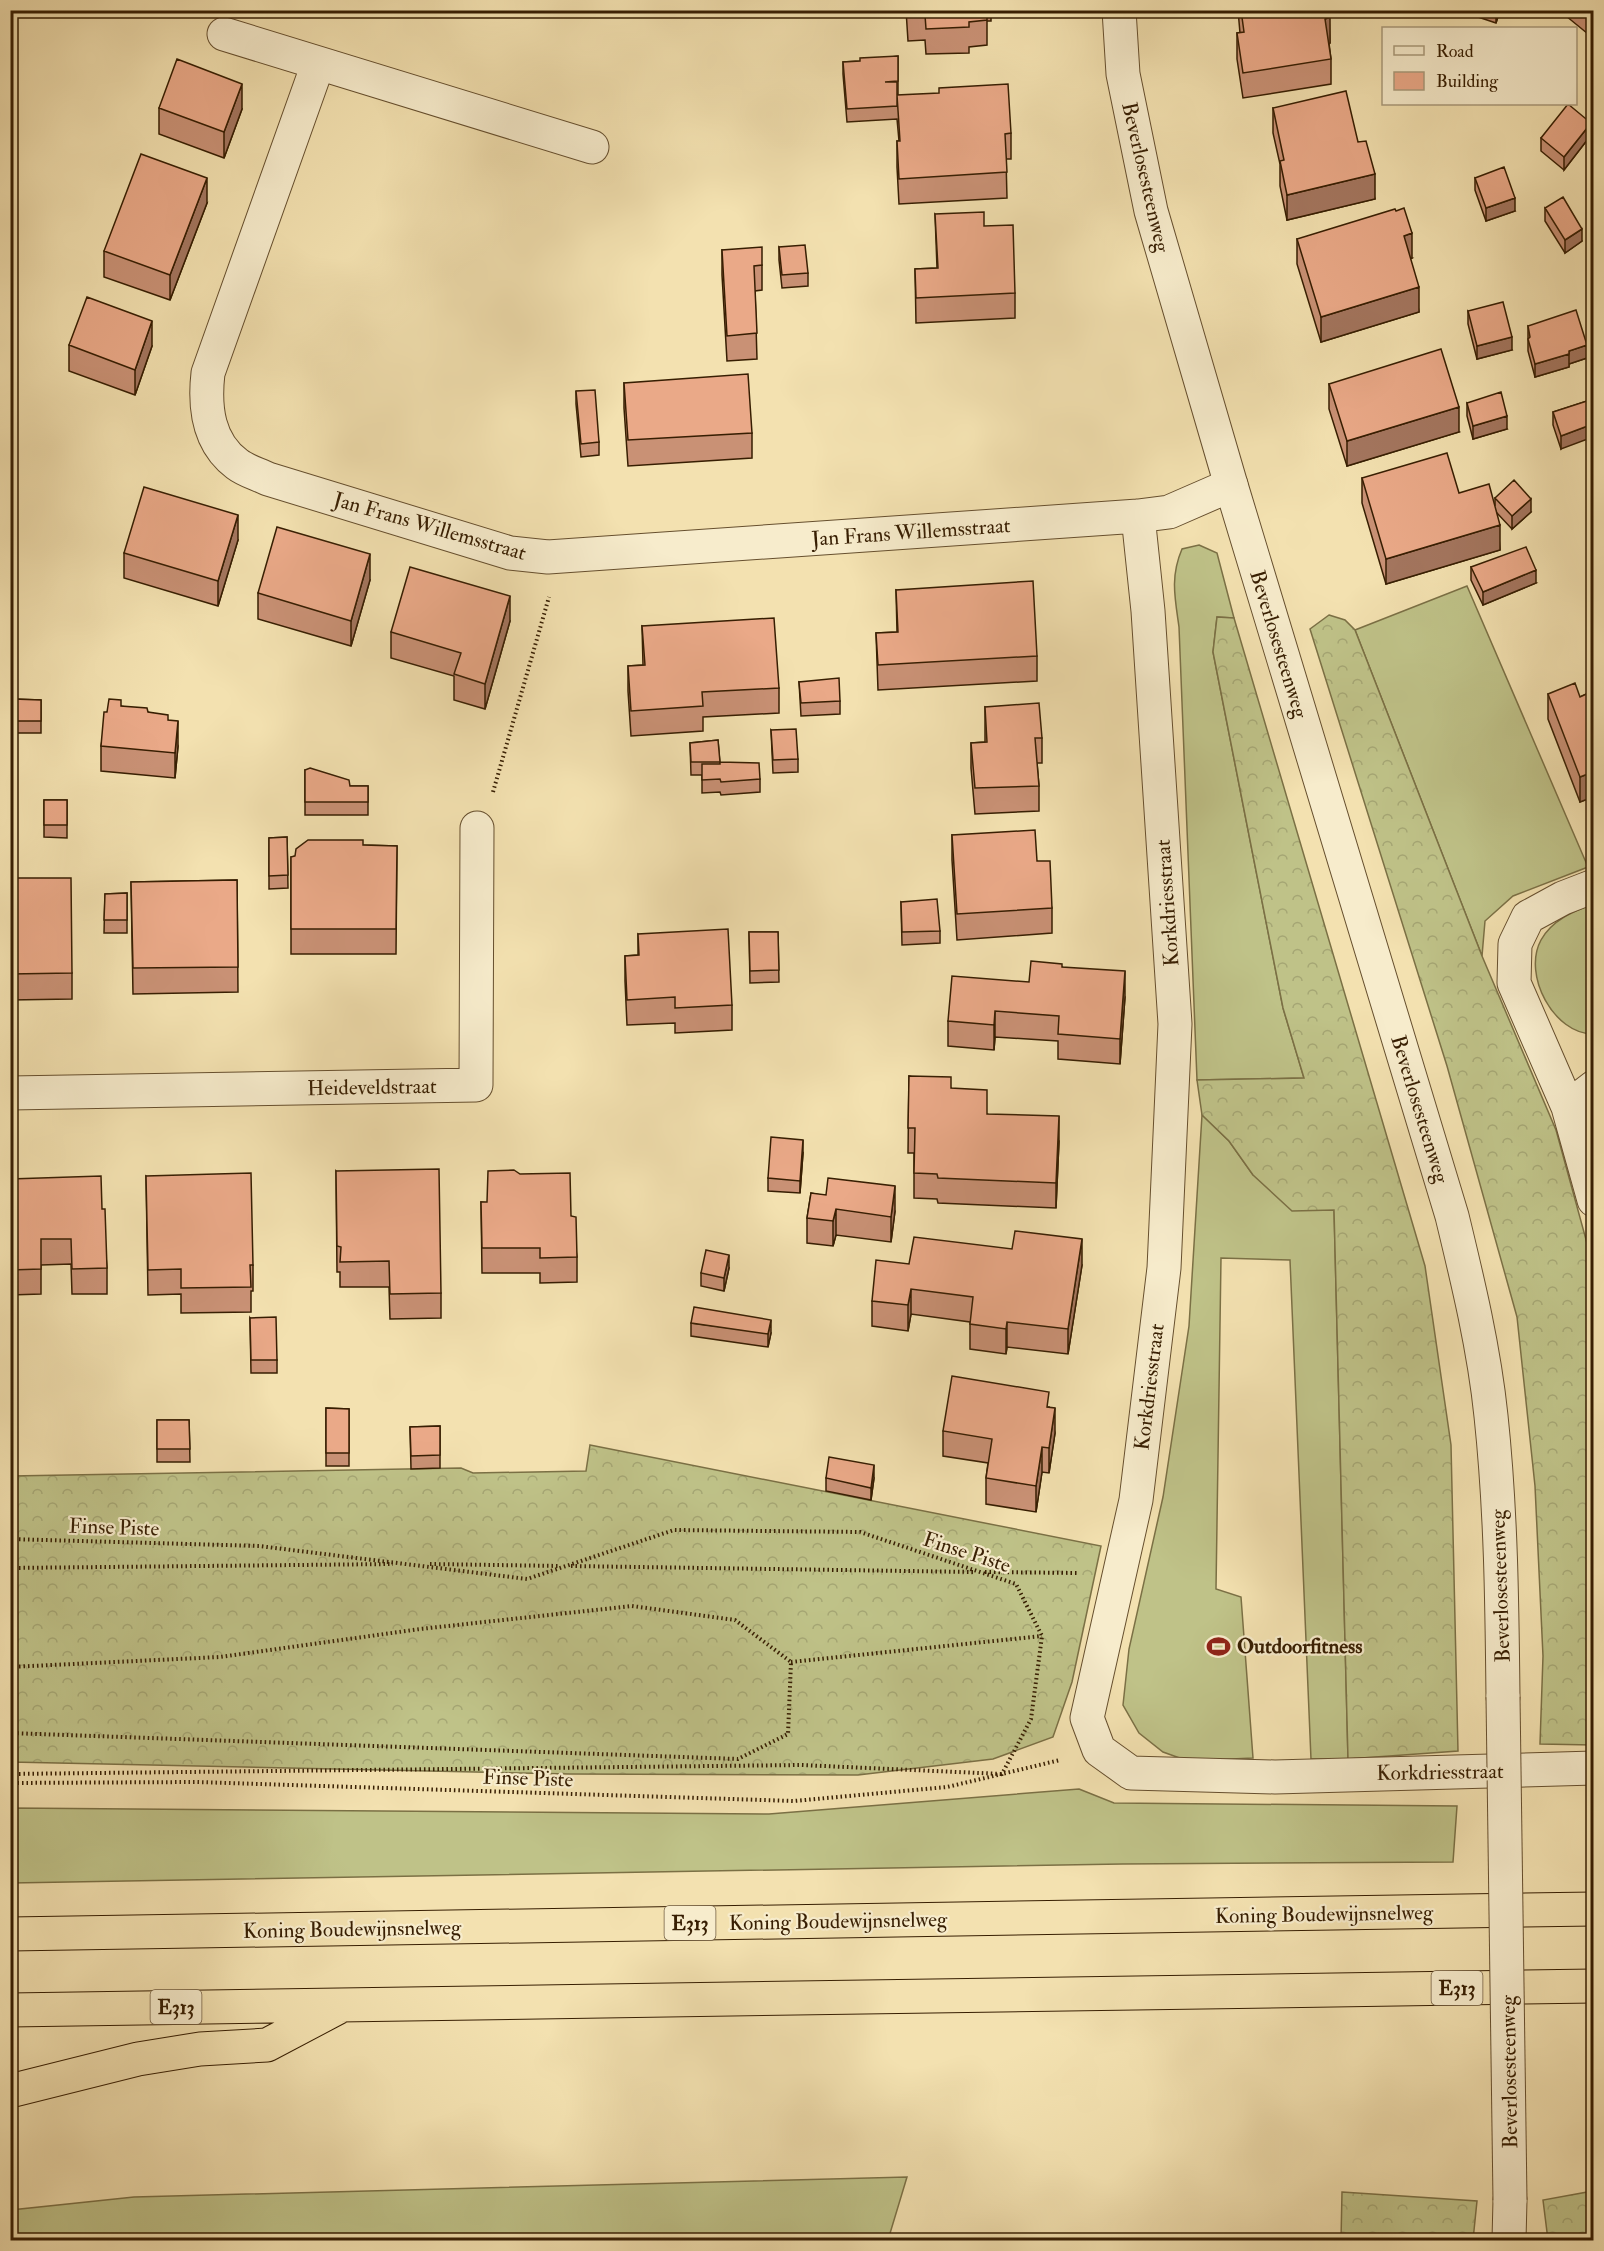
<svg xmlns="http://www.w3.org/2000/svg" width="1604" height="2251" font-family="'IM FELL Double Pica',serif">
<defs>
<pattern id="forest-crowns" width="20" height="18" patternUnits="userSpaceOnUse" patternTransform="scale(1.5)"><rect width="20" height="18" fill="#bfc288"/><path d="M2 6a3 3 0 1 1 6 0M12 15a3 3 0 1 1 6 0" fill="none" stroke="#a5a674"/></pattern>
</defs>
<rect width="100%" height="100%" fill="#f3e1b0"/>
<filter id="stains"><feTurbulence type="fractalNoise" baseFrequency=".00333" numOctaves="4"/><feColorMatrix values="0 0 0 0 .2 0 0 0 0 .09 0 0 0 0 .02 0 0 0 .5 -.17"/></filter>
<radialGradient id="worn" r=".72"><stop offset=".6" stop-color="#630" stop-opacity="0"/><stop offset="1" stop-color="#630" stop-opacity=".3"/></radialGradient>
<!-- grass -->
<path fill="#bfc288" stroke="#7b7045" stroke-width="1.5" d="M1199 545 1217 553 1234 618 1217 617 1213 652 1283 1008 1304 1078 1197 1080 1179 627C1175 598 1170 577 1182 549Z
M1467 586 1588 867 1513 896 1485 921 1482 956 1355 630Z
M1593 904V1034C1554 1034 1522 975 1541 940 1552 920 1574 911 1593 904Z
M1202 1115 1229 1141 1253 1175 1334 1210 1348 1759H1311L1290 1260 1221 1258 1216 1589 1241 1597 1253 1758 1188 1761 1163 1752 1139 1733 1123 1705 1129 1649 1163 1497 1189 1326Z
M1079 1789 1114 1803 1457 1806 1453 1862 1122 1864 11 1883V1808L769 1814Z
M907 2177 888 2240H11V2210L134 2197Z"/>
<!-- forest -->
<path fill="url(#forest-crowns)" stroke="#7b7045" stroke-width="1.5" d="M1329 615 1345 620 1355 630 1482 956 1556 1130 1593 1265V1745L1540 1744 1543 1656 1535 1486 1517 1317 1447 1066 1310 629Z
M1217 617 1234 618 1425 1266 1451 1445 1458 1751 1348 1759 1334 1210 1292 1211 1253 1175 1229 1141 1202 1115 1197 1080 1304 1078 1283 1008 1213 652Z
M590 1445 1101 1546 1072 1682 1053 1737 993 1759 858 1775 570 1774 11 1762V1476L461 1468 473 1473 586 1471Z
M1593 2191V2240H1548L1543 2200Z
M1342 2192 1477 2201 1473 2240H1341Z"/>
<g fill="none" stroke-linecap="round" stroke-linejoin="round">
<defs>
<path id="minor" d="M224 34 592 147
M318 64 208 373C204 408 208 442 237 464 246 471 258 474 268 479L510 553 548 557 1138 516 1169 512 1231 485
M1138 516 1148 611 1175 1024 1164 1268 1136 1500 1087 1718 1099 1750 1131 1773 1275 1777 1594 1768
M1594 886 1563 898 1528 917 1515 944 1514 983 1568 1107 1594 1200
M10 1093 476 1085 477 828
M1568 1107 1594 1087"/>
<path id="tertiary" d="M1119 10 1123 74 1151 211 1231 485 1452 1216C1468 1282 1484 1348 1491 1416 1501 1510 1502 1603 1503 1697
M1509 2240 1510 2200"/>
<path id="motorway" d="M10 1934 1594 1909
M10 2010 1594 1986
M10 2091 138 2059 200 2049 267 2045 337 2008"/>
</defs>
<!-- minor casing -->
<use href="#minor" stroke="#664f2e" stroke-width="35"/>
<!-- tertiary casing -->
<use href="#tertiary" stroke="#664f2e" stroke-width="35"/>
<!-- motorway casing -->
<use href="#motorway" stroke="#371e02" stroke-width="35"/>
<!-- path -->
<path stroke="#371e02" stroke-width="4" stroke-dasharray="1.5 3" stroke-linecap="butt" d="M493 792 549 597
M10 1539 259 1546 527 1579 674 1530 860 1532 1016 1584 1042 1636 1031 1719 1002 1774 947 1787 794 1801 197 1782 10 1783
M430 1564 560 1566
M571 1566 974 1572
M10 1568 393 1564
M985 1572 1079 1573
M791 1662 1042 1636
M10 1667 220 1657 420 1629 632 1606 735 1620 791 1662 788 1734 738 1759 10 1733
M10 1774 801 1765 1002 1774 1060 1760"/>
<!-- minor -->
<use href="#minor" stroke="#f7eccc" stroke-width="33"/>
<!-- tertiary -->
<use href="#tertiary" stroke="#f7eccc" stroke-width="33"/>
<!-- motorway -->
<use href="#motorway" stroke="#f3e1b0" stroke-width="33"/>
<defs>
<path id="tertiary-bridge" d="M1503 1697 1510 2200"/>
</defs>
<!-- tertiary-bridge casing -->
<use href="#tertiary-bridge" stroke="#664f2e" stroke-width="35" stroke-linecap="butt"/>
<!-- tertiary-bridge -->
<use href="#tertiary-bridge" stroke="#f7eccc" stroke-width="33"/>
</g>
<!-- wall -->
<path fill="#c99175" stroke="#371e02" stroke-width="1.5" d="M906 10H991V21H987V45L969 47V53L926 54 925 40 908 41Z
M1238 10H1329L1330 43H1329L1331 59V84L1243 98 1237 59V33H1240Z
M1457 10H1500L1496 23Z
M1563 10H1593V38L1566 16V13Z
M898 56V94H897V95L1011 133V159H1006L1007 198 899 204 897 167V141H899L897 119 847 122 843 74V62L860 61Z
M159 108 242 109 224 158 159 134Z
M1273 108 1358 142 1375 199 1287 220 1280 186V164L1273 133Z
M1591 135 1564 170 1541 151V138Z
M1593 143V169L1587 163V150Z
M1475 178 1515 211 1486 221 1475 190Z
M207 203 170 300 104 277V251Z
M1545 208 1582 241 1565 253 1545 221Z
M935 214 1015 293V318L916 323 915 269 937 268Z
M1297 239 1412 258 1410 259 1419 312 1321 342 1297 264Z
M779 247 808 273V286L782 288 779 260Z
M722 250 762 265V290L755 291 757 359 727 361 722 275Z
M1468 311 1512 350 1477 359 1468 324Z
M1528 326 1587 358 1569 364V367L1535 377 1528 351Z
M69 345 152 346 135 395 69 371Z
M624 383 752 433V458L628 466 624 408Z
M1329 384 1459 432 1347 466 1329 409Z
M576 391 599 442V455L581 457 576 404Z
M1593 399 1561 449 1553 425V412Z
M1467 403 1507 429 1473 439 1467 416Z
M1362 478 1459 493 1495 505V498L1531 512 1512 529 1497 513 1500 550 1386 584 1362 503Z
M238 540 218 606 124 578V553Z
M1471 567 1536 583 1483 605 1471 580Z
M370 580 351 646 258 619V593Z
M896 590 1037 656V681L878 690 876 633 897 632Z
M510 621 485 709 454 700V676L391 658V632Z
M642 626 779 688V713L703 717V731L631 736 628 691V666L643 665Z
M799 682 840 701V714L801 716Z
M1593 691V797L1580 802 1548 719V694L1580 697Z
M13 699 41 700V733H13Z
M121 706 148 712 168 720 178 746 175 778 101 771V746L107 712Z
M985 707 1042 738V763H1037L1039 786V811L975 814 971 768V743L985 742Z
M771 730 798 759V772L773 773Z
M718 740 720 764 760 779V792L721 795 720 792 702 793V775H691L690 743Z
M305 770 350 786H368V815H305Z
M44 800H67V838L44 837Z
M952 835 1037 861 1052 908V933L957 940 952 860Z
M287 837 288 888 269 889V838Z
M363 845 397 846 396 954H291V857Z
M10 857 11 878 72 973V999L10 1000Z
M237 880 238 992 133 994 131 882Z
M127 893V933H104L105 894Z
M901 902 940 931V943L902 945Z
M749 932H778L779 982 750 983Z
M638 934 732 1005V1030L675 1033V1023L627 1025 625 981V956L638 955Z
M1062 967 1125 997 1120 1064 1058 1059V1041L995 1037 994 1050 948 1046V1021Z
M909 1076 951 1088 987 1114 1059 1141 1056 1208 938 1203 937 1199 914 1198V1153H908Z
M803 1153 800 1193 768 1191V1178Z
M336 1171 441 1293V1318L390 1319 389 1287H340V1272H337Z
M146 1176 253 1265V1291H251V1312L181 1313V1294L148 1295Z
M10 1179 102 1209 107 1268V1294H72L71 1264 41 1265V1294L10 1295Z
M811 1193 895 1211 891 1242 836 1235 833 1246 807 1243V1218Z
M481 1202 571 1216 577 1257V1282L540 1283V1273H482Z
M909 1264 1082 1265 1068 1354 1007 1347 1006 1354 970 1349V1322L911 1314 908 1331 872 1326V1301Z
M729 1268 724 1291 701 1286V1273Z
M250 1318 277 1360V1373H251Z
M691 1323 771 1333 768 1347 691 1336Z
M1049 1407 1055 1433 1049 1473 1042 1472 1036 1512 986 1504V1478L988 1463 943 1456V1431Z
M326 1408 349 1409V1466H326Z
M157 1420H189L190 1462H157Z
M440 1426V1468L411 1469 410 1427Z
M826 1478H874L871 1500 826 1491Z"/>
<!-- shaded-wall -->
<path fill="#a4765f" stroke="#371e02" stroke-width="1.5" d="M1496 10H1500L1496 23Z
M1330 17V43L1325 44V19Z
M242 84V109L224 158V132Z
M16 119V132L10 144V131Z
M1591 123V135L1564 170V157Z
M1375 174V199L1287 220V195Z
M207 178V203L170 300V275Z
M1515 198V211L1486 221V208Z
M1582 229V241L1565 253V240Z
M1412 233V258L1404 261V236Z
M1419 287V312L1321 342V317Z
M152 321V346L135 395V370Z
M1512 337V350L1477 359V346Z
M1587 345V358L1569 364V351Z
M1569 354V367L1535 377V364Z
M1459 407V432L1347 466V441Z
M1507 416V429L1473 439V426Z
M1593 424V437L1561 449V436Z
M1531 499V512L1512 529V516Z
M238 515V540L218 606V581Z
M1500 525V550L1386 584V559Z
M370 554V580L351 646V621Z
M1536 570V583L1483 605V592Z
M510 596V621L485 709V684Z
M178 721V746L175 778V753Z
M1593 772V797L1580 802V777Z
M1125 971V997L1120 1064V1039Z
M995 1011V1037L994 1050V1025Z
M1059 1116V1141L1056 1208V1183Z
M803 1140V1153L800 1193V1181Z
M895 1186V1211L891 1242V1217Z
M836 1209V1235L833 1246V1221Z
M1082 1239V1265L1068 1354V1329Z
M729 1255V1268L724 1291V1278Z
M911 1289V1314L908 1331V1305Z
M771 1320V1333L768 1347V1334Z
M1007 1322V1347L1006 1354V1329Z
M1055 1408V1433L1049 1473V1448Z
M1042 1447V1472L1036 1512V1486Z
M874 1465V1478L871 1500V1488Z"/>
<!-- building -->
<path fill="#eaa988" stroke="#371e02" stroke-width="1.5" d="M907 10H987V20L969 22V27L926 29 925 15H908Z
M1241 10H1329L1330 17 1325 19 1331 59 1243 73 1237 33 1244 32Z
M898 56V81L885 82H897V106L847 109 843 62 860 61V58Z
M177 59 242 84 224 132 159 108Z
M1008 84 1011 133 1005 134 1007 172 899 179 897 141H900L897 95 939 93V88Z
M1346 91 1358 142 1366 141 1375 174 1287 195 1280 161 1284 160 1273 108Z
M1568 104 1591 123 1564 157 1541 138Z
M10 117 16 119 10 131Z
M1593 143V156L1587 150Z
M141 154 207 178 170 275 104 251Z
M1504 167 1515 198 1486 208 1475 178Z
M1563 197 1582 229 1565 240 1545 208Z
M1404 208 1412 233 1404 236 1419 287 1321 317 1297 239 1395 209 1396 211Z
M984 212V226L1013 225 1015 293 916 298 915 269 938 268 935 214Z
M805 245 808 273 782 275 779 247Z
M762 247V265L754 266 757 333 727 336 722 250Z
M87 297 152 321 135 370 69 345Z
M1503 302 1512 337 1477 346 1468 311Z
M1576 310 1587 345 1569 351V354L1535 364 1528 339 1530 337 1528 326Z
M1441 349 1459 407 1347 441 1329 384Z
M748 374 752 433 628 440 624 383Z
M595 390 599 442 581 444 576 391Z
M1501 392 1507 416 1473 426 1467 403Z
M1593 399V424L1561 436 1553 412Z
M1447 453 1459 493 1489 484 1500 525 1386 559 1362 478Z
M1514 480 1531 499 1512 516 1495 498Z
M144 487 238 515 218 581 124 553Z
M277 527 370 554 351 621 258 593Z
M1526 547 1536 570 1483 592 1471 567Z
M410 567 510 596 485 684 454 674 461 653 391 632Z
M1033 581 1037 656 878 665 876 633 898 632 896 590Z
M774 618 779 688 702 692 703 706 631 711 628 666 645 665 642 626Z
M839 678 840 701 801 703 799 682Z
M1575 683 1580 697 1593 691V772L1580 777 1548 694Z
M13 699 41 700V721H13Z
M109 699 121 700V706L147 708 148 712 168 715V720L178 721 175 753 101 746 104 712H107Z
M1039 703 1042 738H1035L1039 786 975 788 971 743 987 742 985 707Z
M796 729 798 759 773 760 771 730Z
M718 740 720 762H691L690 743Z
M720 762 759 763 760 779 721 782 720 779 702 780V764H720Z
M310 768 349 780 350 786H368V802H305V770Z
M44 800H67V825H44Z
M1035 830 1037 861H1050L1052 908 957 914 952 835Z
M287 837 288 875 269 876V838Z
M308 840H363V845L397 846 396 929H291V857L295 856 296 849Z
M10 857 11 878H71L72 973 10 974Z
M237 880 238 967 133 968 131 882Z
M127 893V920H104L105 894Z
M937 899 940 931 902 932 901 902Z
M728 929 732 1005 675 1008V997L627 1000 625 956 639 955 638 934Z
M749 932H778L779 970 750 971Z
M1031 961 1062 964V967L1125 971 1120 1039 1058 1034 1059 1016 995 1011 994 1025 948 1021 952 976 1029 982Z
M909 1076 951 1077V1088L987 1090V1114L1059 1116 1056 1183 938 1178 937 1174 914 1173 915 1128H908Z
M771 1137 803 1140 800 1181 768 1178Z
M439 1169 441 1293 390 1294 389 1261 340 1262 341 1247 337 1246 336 1171Z
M514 1170 520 1174 570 1173 571 1216 576 1217 577 1257 540 1258V1248H482L481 1202H487L488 1171Z
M251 1173 253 1265H250L251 1287 181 1288V1269L148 1270 146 1176Z
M101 1176 102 1209H105L107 1268 72 1269 71 1239H41V1269L10 1270V1179Z
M828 1178 895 1186 891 1217 836 1209 833 1221 807 1218 811 1193 826 1195Z
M1015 1231 1082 1239 1068 1329 1007 1322 1006 1329 970 1324 973 1297 911 1289 908 1305 872 1301 876 1260 909 1264 914 1237 1012 1249Z
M706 1250 729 1255 724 1278 701 1273Z
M694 1307 771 1320 768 1334 691 1323Z
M276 1317 277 1360H251L250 1318Z
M952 1376 1049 1392 1047 1407 1055 1408 1049 1448 1042 1447 1036 1486 986 1478 992 1439 943 1431Z
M326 1408 349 1409V1453H326Z
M157 1420H189L190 1449H157Z
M440 1426V1455L411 1456 410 1427Z
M829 1457 874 1465 871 1488 826 1478Z"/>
<!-- icons -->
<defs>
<symbol id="stadium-bare" viewBox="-9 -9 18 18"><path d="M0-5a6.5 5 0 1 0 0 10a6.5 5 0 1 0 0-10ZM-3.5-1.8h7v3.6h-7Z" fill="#8f2418" stroke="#f7eccc" stroke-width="2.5" paint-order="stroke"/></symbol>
</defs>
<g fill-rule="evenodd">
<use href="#stadium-bare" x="1202" y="1630" width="33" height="33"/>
</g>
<g text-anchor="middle" stroke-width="4.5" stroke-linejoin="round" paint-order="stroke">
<!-- shield labels -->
<g fill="#f7eccc" stroke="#715c3f" stroke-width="1.5">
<rect x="664.5" y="1906" width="51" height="34" rx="4.5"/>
<rect x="1431.5" y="1971" width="51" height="34" rx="4.5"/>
<rect x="150.5" y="1990" width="51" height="34" rx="4.5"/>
</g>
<g font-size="20" font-weight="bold" fill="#371e02">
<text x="690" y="1930">E313</text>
<text x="1457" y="1995">E313</text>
<text x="176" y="2014">E313</text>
</g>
<!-- street labels -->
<g font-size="21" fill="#371e02" stroke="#f7eccc">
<text transform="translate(1146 177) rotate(77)" y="7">Beverlosesteenweg</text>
<text transform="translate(430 526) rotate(16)" y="7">Jan Frans Willemsstraat</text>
<text transform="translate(911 532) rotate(-4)" y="7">Jan Frans Willemsstraat</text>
<text transform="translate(1279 644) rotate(73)" y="7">Beverlosesteenweg</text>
<text transform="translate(1167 903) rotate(-94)" y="7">Korkdriesstraat</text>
<text transform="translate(372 1087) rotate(-1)" y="7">Heideveldstraat</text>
<text transform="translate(1420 1109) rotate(73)" y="7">Beverlosesteenweg</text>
<text transform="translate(1149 1387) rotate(-83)" y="7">Korkdriesstraat</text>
<text transform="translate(114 1527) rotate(2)" y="7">Finse Piste</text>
<text transform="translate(967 1552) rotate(18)" y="7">Finse Piste</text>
<text transform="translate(1500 1586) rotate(-92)" y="7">Beverlosesteenweg</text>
<text transform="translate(1440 1772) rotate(-1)" y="7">Korkdriesstraat</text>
<text transform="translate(528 1778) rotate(2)" y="7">Finse Piste</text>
<text transform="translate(1324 1914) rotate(-1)" y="7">Koning Boudewijnsnelweg</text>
<text transform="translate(838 1921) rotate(-1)" y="7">Koning Boudewijnsnelweg</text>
<text transform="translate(352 1929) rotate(-1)" y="7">Koning Boudewijnsnelweg</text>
<text transform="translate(1509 2072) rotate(-91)" y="7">Beverlosesteenweg</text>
</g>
<!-- poi labels -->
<g font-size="21" font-weight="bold" fill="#371e02" stroke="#f7eccc" text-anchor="start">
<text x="1237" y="1653">Outdoorfitness</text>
</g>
</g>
<!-- margin -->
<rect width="1604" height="2251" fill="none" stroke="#f3e1b0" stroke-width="36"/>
<rect x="12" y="12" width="1580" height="2227" fill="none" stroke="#371e02" stroke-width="3"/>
<rect x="18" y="18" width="1568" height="2215" fill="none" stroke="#371e02" stroke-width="1.5"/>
<!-- legend -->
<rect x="1382" y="27" width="195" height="78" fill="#f7eccc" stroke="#aa9a7b" stroke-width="1.5"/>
<rect x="1394" y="46" width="30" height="9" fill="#f7eccc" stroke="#aa9a7b" stroke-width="1.5"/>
<text x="1436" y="57" font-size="18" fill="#371e02">Road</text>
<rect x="1394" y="72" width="30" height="18" fill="#eaa988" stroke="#aa9a7b" stroke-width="1.5"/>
<text x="1436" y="87" font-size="18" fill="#371e02">Building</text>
<rect width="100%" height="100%" filter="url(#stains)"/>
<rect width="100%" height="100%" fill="url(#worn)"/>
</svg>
